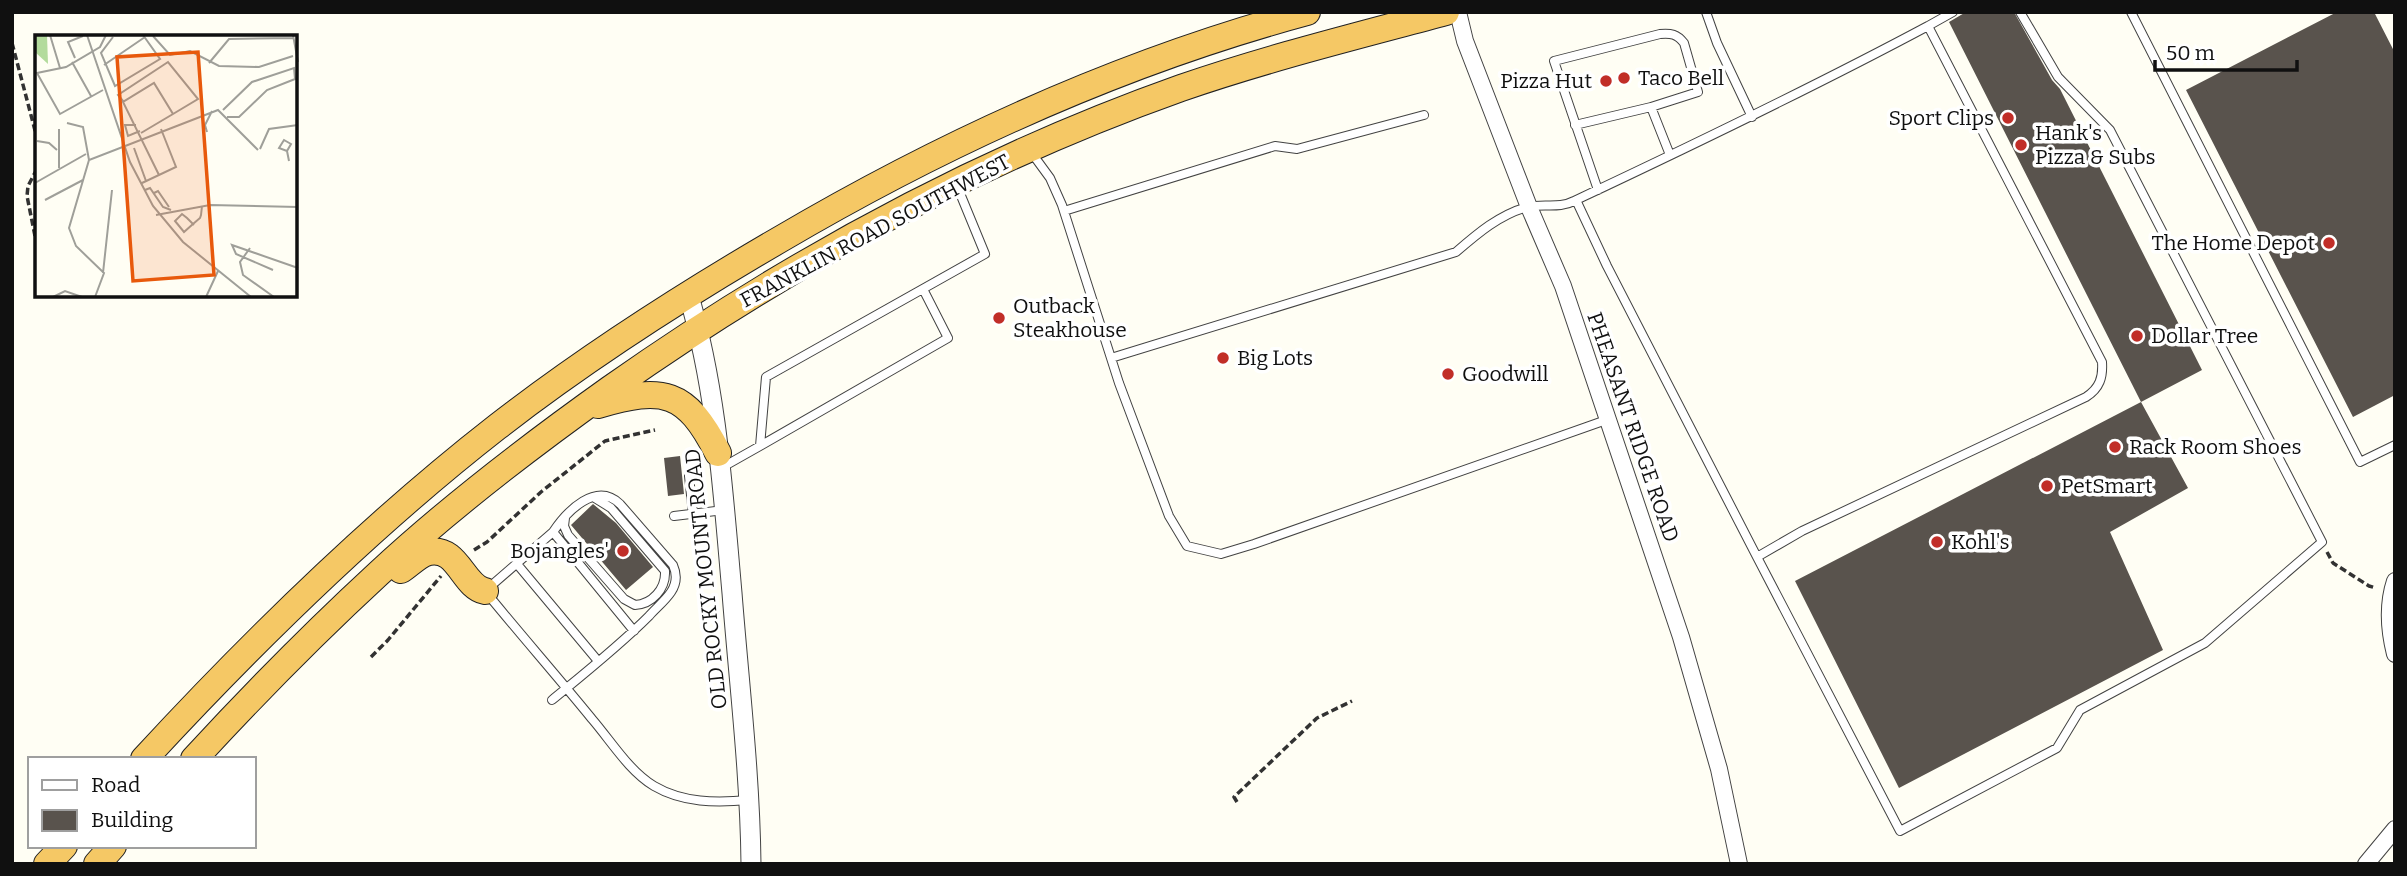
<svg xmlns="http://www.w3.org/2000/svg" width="2407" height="876" font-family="Bitter,serif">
<rect width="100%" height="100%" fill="#fffef4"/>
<!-- building -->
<path fill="#59534d" d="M1966 12H2014L2052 80 2060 89 2202 370 2141 402 1949 22Z
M2337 12H2374L2395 53V395L2353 417 2186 90Z
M2141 402 2188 488 2110 532 2163 650 1899 788 1795 581Z
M680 456 684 494 668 496 664 458Z
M593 504 616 523 653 567 626 590 571 525Z"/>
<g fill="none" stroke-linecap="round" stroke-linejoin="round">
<defs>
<path id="service" d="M1706 12 1717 43 1752 117
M2131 12 2360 462 2395 445
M1928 26 1953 12
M1575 125 1651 107
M1031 152 1050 178 1062 205 1119 383 1169 516 1187 546 1221 554 1254 544 1609 419
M1598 190 1554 61 1660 34C1671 33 1677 34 1684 43L1698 92 1651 107 1670 155
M1064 211 1275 146 1297 149 1424 115
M1111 358 1456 252C1478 233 1499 215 1527 207 1544 203 1559 209 1574 201 1693 145 1812 88 1928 26L2102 362C2103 377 2100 388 2086 397L1802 531 1757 557 1607 266 1576 200
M760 446 948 338 923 289
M721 468 760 446 766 377 985 254 957 186
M689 476 693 514
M674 516 724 510
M565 518 564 526 568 535 624 599 635 605C652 604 666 589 665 571L611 508 595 498
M553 532 634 631
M1757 557 1900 831 2057 748 2080 710 2205 643 2322 542 2110 130 2058 77 2020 12
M517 564 598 661
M552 700C585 673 619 646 649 616 656 608 665 601 671 592 677 583 677 574 673 565L620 504C596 481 567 511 553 532L485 591C520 634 557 676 592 719 611 741 629 771 654 786 683 803 716 803 749 800"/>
<path id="minor" d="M1458 12 1465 41 1529 207 1563 286 1681 637 1719 769 1739 864
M2395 581C2387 605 2389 630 2395 654
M2366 864 2395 829"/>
<path id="tertiary" d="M688 293C717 390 723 493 732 593 739 683 750 773 751 864"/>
<path id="trunk" d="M598 405C663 386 686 390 718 453
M401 570C409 565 419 554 429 552 458 546 463 587 485 591
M144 759C254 640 370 526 497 427 586 358 681 297 779 240 944 143 1121 62 1307 12
M194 759C253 695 314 633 378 574 450 507 530 446 610 389 786 265 978 160 1181 88 1268 58 1357 36 1446 12
M47 864 64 846
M97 864 113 846"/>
</defs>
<!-- service casing -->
<use href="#service" stroke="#434343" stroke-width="10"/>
<!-- minor casing -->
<use href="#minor" stroke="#434343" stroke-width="18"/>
<!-- tertiary casing -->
<use href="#tertiary" stroke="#434343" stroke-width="21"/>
<!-- trunk casing -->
<use href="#trunk" stroke="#212121" stroke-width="28"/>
<!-- path -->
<path stroke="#323232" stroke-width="3.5" stroke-dasharray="7 3.5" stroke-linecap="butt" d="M12 43 37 138
M37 169 28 186 27 196 37 246
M474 550 487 542 541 492 605 441 655 430
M2327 552 2333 563 2369 586 2376 588
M371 657 388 640 441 576
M1237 802 1234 797 1317 718 1352 701"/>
<!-- service -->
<use href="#service" stroke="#fff" stroke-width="8"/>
<!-- minor -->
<use href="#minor" stroke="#fff" stroke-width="16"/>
<!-- tertiary -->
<use href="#tertiary" stroke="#fff" stroke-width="19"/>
<!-- trunk -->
<use href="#trunk" stroke="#f5c865" stroke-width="26"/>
</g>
<!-- markers -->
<g fill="#c12e28" stroke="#fff" stroke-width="2.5">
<circle cx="1624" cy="78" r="7"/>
<circle cx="1606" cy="81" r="7"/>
<circle cx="2008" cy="118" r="7"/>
<circle cx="2021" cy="145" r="7"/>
<circle cx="2329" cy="243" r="7"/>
<circle cx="999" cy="318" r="7"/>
<circle cx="2137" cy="336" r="7"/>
<circle cx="1223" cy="358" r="7"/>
<circle cx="1448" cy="374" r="7"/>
<circle cx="2115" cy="447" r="7"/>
<circle cx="2047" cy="486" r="7"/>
<circle cx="1937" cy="542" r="7"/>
<circle cx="623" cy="551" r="7"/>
</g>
<g text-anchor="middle" stroke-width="7" stroke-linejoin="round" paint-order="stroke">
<!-- poi labels -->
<g font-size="21" fill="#101010" stroke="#fff" text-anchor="start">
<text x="1638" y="85">Taco Bell</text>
<text x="1592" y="88" text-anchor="end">Pizza Hut</text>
<text x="1994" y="125" text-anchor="end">Sport Clips</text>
<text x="2035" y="140">Hank's<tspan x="2035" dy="24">Pizza &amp; Subs</tspan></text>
<text x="2315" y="250" text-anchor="end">The Home Depot</text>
<text x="1013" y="313">Outback<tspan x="1013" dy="24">Steakhouse</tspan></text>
<text x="2151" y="343">Dollar Tree</text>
<text x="1237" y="365">Big Lots</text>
<text x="1462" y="381">Goodwill</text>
<text x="2129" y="454">Rack Room Shoes</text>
<text x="2061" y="493">PetSmart</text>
<text x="1951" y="549">Kohl's</text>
<text x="609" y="558" text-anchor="end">Bojangles'</text>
</g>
<!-- street labels -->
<g font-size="21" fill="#101010" stroke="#fff">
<text transform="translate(875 231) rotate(-28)" y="7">FRANKLIN ROAD SOUTHWEST</text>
<text transform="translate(1633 427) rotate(71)" y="7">PHEASANT RIDGE ROAD</text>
<text transform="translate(706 579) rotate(-96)" y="7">OLD ROCKY MOUNT ROAD</text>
</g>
</g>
<!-- overview -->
<g transform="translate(35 35)">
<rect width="262" height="262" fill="#fffef4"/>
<path d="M0 0H12L13 29 0 17Z" fill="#b3db9c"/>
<path fill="none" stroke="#9f9f99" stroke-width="2" d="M15 0 25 33M52 0 95 127 118 171 148 207 216 262M258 0 263 27M118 1 135 20 155 16 184 31 224 32 258 21M78 2 66 18 80 51 125 24 108 0M40 23 33 7 48 1M37 27 56 61M174 28 194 4 258 3M69 30 110 2M68 55 25 79 2 38 31 32 65 12 71 0M88 66 83 60 133 27 163 64 138 79M188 75 217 47 259 33 260 44 232 55 204 82H192M32 88 48 92 54 125M101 90H90L93 101 105 96M172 97 170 90 177 76M106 98 138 79 119 48 88 67 124 140M2 106 14 108 22 115M99 113 111 146M225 114 234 94 263 90M252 116 256 109 249 105 244 113 252 116 254 126M24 133V94M0 148 51 119M107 148 141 132 126 94M110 155 115 153 128 172 136 175M119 158 123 156 134 172M10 165 48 145M121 180 175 170 263 172M159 190 152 183 147 179 140 186 149 197 158 189 165 183 166 180 167 171M215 213 205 227 208 240 239 262M238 235 201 219 197 210 263 233M68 238 77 155M18 262 30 256 47 262M60 262 69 238 41 211 34 193 54 125 183 75 223 115M171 262 183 236"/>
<path fill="#e8590c" fill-opacity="0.15" stroke="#e8590c" stroke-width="3.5" d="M163 17 179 240 98 246 82 22Z"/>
<rect width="262" height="262" fill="none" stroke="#101010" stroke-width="3.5"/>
</g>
<!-- border -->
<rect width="2407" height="876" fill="none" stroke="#101010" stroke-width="28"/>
<!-- legend -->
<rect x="28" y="757" width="228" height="91" fill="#ffffff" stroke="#9f9f9f" stroke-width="2"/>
<rect x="42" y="780" width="35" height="10" fill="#ffffff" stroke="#9f9f9f" stroke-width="2"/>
<text x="91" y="792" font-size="21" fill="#101010">Road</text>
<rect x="42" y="810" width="35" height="21" fill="#59534d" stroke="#9f9f9f" stroke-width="2"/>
<text x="91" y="827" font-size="21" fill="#101010">Building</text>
<!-- scale -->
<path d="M2155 60v10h142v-10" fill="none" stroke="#101010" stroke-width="3.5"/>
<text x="2166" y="60" font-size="21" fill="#101010" stroke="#ffffff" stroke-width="5" paint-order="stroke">50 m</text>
</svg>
